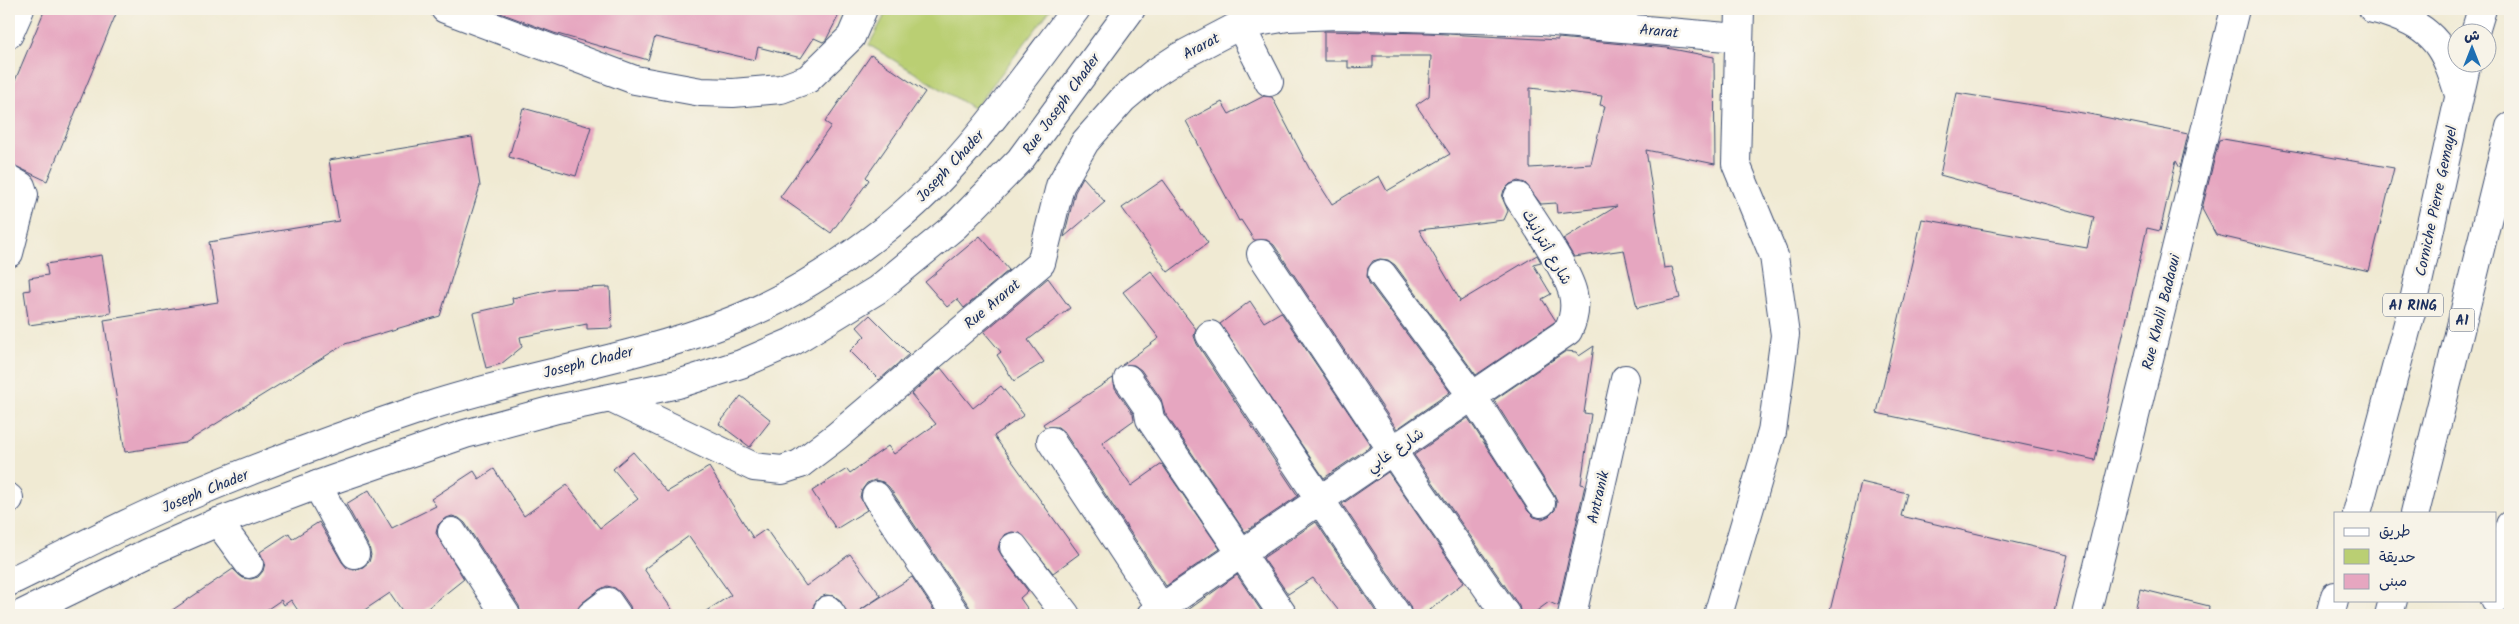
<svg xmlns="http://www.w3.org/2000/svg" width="2519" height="624" font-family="Kalam,'Playpen Sans Arabic',sans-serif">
<rect width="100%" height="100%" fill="#f7f3e8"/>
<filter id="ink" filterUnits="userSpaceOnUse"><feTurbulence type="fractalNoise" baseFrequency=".02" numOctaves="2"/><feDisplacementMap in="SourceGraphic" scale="10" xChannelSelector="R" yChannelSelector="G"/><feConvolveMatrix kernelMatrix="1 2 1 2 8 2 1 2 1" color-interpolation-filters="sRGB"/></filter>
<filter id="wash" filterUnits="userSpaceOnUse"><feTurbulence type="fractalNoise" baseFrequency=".0096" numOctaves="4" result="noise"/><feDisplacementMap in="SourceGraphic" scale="20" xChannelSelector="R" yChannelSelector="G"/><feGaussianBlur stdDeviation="1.12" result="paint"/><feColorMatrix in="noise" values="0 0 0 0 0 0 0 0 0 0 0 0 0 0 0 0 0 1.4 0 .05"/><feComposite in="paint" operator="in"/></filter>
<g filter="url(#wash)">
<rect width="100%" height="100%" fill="#f0ead3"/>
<!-- green -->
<path fill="#bacf73" stroke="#6a7f68" d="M888 9H1051L974 109 869 45Z"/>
<g id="blocks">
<!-- building -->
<path fill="#e6a6c0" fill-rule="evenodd" d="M45 9H118L47 181 9 163V95Z
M495 9H842L826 40 823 42 814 38 801 58 758 47 755 60 655 37 648 60 554 33 495 11Z
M1324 31 1428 33 1558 40V38L1667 48 1714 57 1715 164 1646 150 1664 268 1672 267 1680 298 1637 308 1624 250 1574 257 1563 239 1617 206 1557 213 1556 203 1541 204 1525 183 1518 181 1510 184 1504 190 1502 197 1508 211 1504 220 1419 230 1460 300 1459 302 1537 255 1541 262 1533 264 1551 294 1542 299 1556 321 1476 375 1395 265 1388 260 1380 259 1373 261 1368 268 1367 276 1369 283 1450 392 1397 429 1274 245 1267 240H1254L1241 220 1239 221 1186 121 1222 102 1229 114 1264 96 1272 97 1309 168 1332 204 1379 176 1387 191 1450 154 1416 105 1429 96 1431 56H1373V67L1348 68V61H1324ZM1530 88 1602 96 1600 105 1605 106 1591 164 1530 168Z
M871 55 925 92 866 177 869 180 831 233 780 197 831 126 825 122Z
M1957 93 2089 114 2188 134 2180 168 2176 161 2160 231 2147 228 2095 460 1877 413 1922 219 2087 248 2094 217 1940 175Z
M523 108 591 127 576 176 509 157Z
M472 137 480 186 440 316 345 344 185 443 125 452 104 320 218 302 209 242 339 221 329 160Z
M2223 139 2394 168 2369 271 2216 235 2202 209 2219 140Z
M1083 177 1105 202 1064 237 1075 192Z
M1163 180 1208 243 1168 272 1122 208Z
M980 236 1009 270 964 308 957 299 947 307 925 282Z
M102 255 111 313 29 325 24 291 30 290 29 278 48 275 46 264Z
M1151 271 1196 329 1194 336 1197 344 1298 496 1245 532 1165 413 1161 399 1141 370 1134 365H1122L1159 338 1123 292Z
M1048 278 1070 308 1028 340 1044 362 1014 381 997 355 1001 352 984 332Z
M610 287 612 328 587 329V324L520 337 522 347 501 364 486 368 473 313 513 304 512 298 557 289Z
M1250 301 1264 322 1281 312 1371 446 1324 478 1220 324Z
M870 315 909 354 879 380 850 351 865 336 857 327Z
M1594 346 1584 413 1591 414 1581 484 1585 485 1558 606 1549 602 1531 615H1521L1519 606 1414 455 1468 418 1528 511 1534 517 1542 519 1549 516 1555 510 1557 502 1554 495 1494 400 1566 351 1576 352 1579 356Z
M941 368 973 408 1001 386 1024 415 994 436 1079 554 1053 573 1020 533 1012 532 1004 535 1000 541 998 549 1002 556 1028 591 1020 598 1032 615H971L969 606 889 487 883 482 875 480 867 483 862 490 860 497 867 510 836 529 812 491 847 469 850 473 888 446 894 454 936 424 911 394Z
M1113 378 1115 388 1133 414 1134 420 1102 443 1131 486 1162 464 1220 549 1166 586 1064 432 1058 427H1045L1043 424Z
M741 396 771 420 750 447 719 424Z
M633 452 667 492 709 467 753 538 766 529 806 586 850 554 881 596 859 611 912 577 937 615H847L840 600 834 596 826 595 819 598 814 604V615H700L731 595 689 536 644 569 676 615H632L630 606 621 593 615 588 607 586 599 590 582 603 576 615H521L519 606 465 523 459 518 452 516 444 519 438 525 436 533 464 579 419 615H405L390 593 357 615H301L291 600 284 605 281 600 259 615H165L233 569 243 578 251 579 258 577 263 571 265 563 260 552 289 533 292 539 319 522 342 562 347 568 354 570 363 567 369 562 371 555 369 547 346 504 369 490 392 528 436 506 431 499 474 471 479 479 494 469 524 516 567 485 600 528 638 499 613 469Z
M1388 472 1464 582 1424 615H1412L1410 606 1342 504Z
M1861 482 1907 493 1901 516 2068 555 2053 615H1829Z
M1316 522 1378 615H1342L1313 578 1288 594 1263 558Z
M1237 575 1262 612 1256 615H1181Z
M2140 589 2209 606 2208 615H2134Z"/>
</g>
</g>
<g filter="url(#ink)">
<use href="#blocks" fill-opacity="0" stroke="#3b4b70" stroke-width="1"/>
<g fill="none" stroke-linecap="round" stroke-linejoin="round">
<defs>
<path id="street" d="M445 9 635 80 701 92 733 93 781 89 808 79 851 37 863 9
M1240 25 1269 82
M9 34 20 9
M9 179 21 186 24 195 9 253
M1261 254 1408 474 1506 615
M1382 274 1473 397 1541 503
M1210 335 1397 615
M1128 379 1148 408 1150 419 1283 615
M1051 441 1166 615
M800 464 837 436 1041 263 1060 186 1085 142 1123 99 1153 74 1179 57 1240 25 1288 17 1337 15 1542 21 1738 38
M317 485 355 554
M876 496 956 615
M9 498V499
M218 522 249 564
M452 532 506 615
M1014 547 1066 615
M828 610 832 615
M591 615 608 602 617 615
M1151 615 1568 331C1574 319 1576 307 1573 294 1568 270 1532 219 1518 197
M1572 615 1625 379
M1718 615 1772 432 1785 335 1774 256 1736 164 1740 9
M2086 615 2235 9"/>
<path id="highway" d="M2373 9C2382 10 2390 14 2398 17 2439 32 2447 56 2459 95
M2475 32 2482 9
M610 398 754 467 782 470 800 464
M2357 513 2413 305 2467 62
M2415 513 2510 127
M9 582C65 555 120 525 177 501 258 466 345 434 429 406 527 374 632 360 729 322 784 301 838 266 884 230 962 169 1017 86 1076 9
M2495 600 2510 525
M20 615 147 553 218 522 317 485 465 434 557 409 678 384 741 364 792 342 877 290 955 226 1020 160 1131 9
M2330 615 2335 596
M2389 615 2393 600"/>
</defs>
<!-- street casing -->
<use href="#street" stroke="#3b4b70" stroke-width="30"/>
<!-- highway casing -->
<use href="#highway" stroke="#3b4b70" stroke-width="30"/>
<!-- street -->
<use href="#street" stroke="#fff" stroke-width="28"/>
<!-- highway -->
<use href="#highway" stroke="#fff" stroke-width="28"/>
</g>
</g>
<g text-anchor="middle" stroke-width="5" stroke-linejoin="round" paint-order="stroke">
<!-- shield labels -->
<g fill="#f7f3e8" stroke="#5d6a87" stroke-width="1">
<rect x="2383" y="293.5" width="60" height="23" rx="4"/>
<rect x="2449.5" y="308.5" width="25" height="23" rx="4"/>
</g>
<g font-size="14" font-weight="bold" fill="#1b2f5e">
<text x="2413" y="310">A1 RING</text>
<text x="2462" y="325">A1</text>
</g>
<!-- street labels -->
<g font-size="15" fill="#1b2f5e" stroke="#f7f3e8">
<text transform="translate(1659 31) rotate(5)" y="5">Ararat</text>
<text transform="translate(1201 46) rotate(-28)" y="5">Ararat</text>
<text transform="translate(1061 104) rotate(-54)" y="5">Rue Joseph Chader</text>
<text transform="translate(950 166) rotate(-47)" y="5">Joseph Chader</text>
<text transform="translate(2436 201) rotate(-78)" y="5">Corniche Pierre Gemayel</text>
<text transform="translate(1547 247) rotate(60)" y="5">شارع أنترانيك</text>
<text transform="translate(992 304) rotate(-40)" y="5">Rue Ararat</text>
<text transform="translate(2161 312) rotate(-76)" y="5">Rue Khalil Badaoui</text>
<text transform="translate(588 362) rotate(-14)" y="5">Joseph Chader</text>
<text transform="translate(1395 450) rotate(-34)" y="5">شارع غابي</text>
<text transform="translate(205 491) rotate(-22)" y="5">Joseph Chader</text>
<text transform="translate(1598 497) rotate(-77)" y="5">Antranik</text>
</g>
</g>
<!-- margin -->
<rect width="2519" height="624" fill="none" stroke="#f7f3e8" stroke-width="30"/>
<!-- legend -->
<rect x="2334" y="512" width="162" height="90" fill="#f7f3e8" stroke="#9fa5b1"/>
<rect x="2344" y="528" width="25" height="8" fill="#ffffff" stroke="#9fa5b1"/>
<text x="2379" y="536" font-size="15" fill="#1b2f5e">طريق</text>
<rect x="2344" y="549" width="25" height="15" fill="#bacf73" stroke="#9fa5b1"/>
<text x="2379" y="562" font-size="15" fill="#1b2f5e">حديقة</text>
<rect x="2344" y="574" width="25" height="15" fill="#e6a6c0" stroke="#9fa5b1"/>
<text x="2379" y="586" font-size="15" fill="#1b2f5e">مبنى</text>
<!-- north arrow -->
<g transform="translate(2472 48)"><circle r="24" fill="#f7f3e8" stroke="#9fa5b1"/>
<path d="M0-4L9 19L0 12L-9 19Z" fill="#1f6fb2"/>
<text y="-8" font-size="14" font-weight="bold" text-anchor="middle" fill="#1b2f5e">ش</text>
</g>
</svg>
